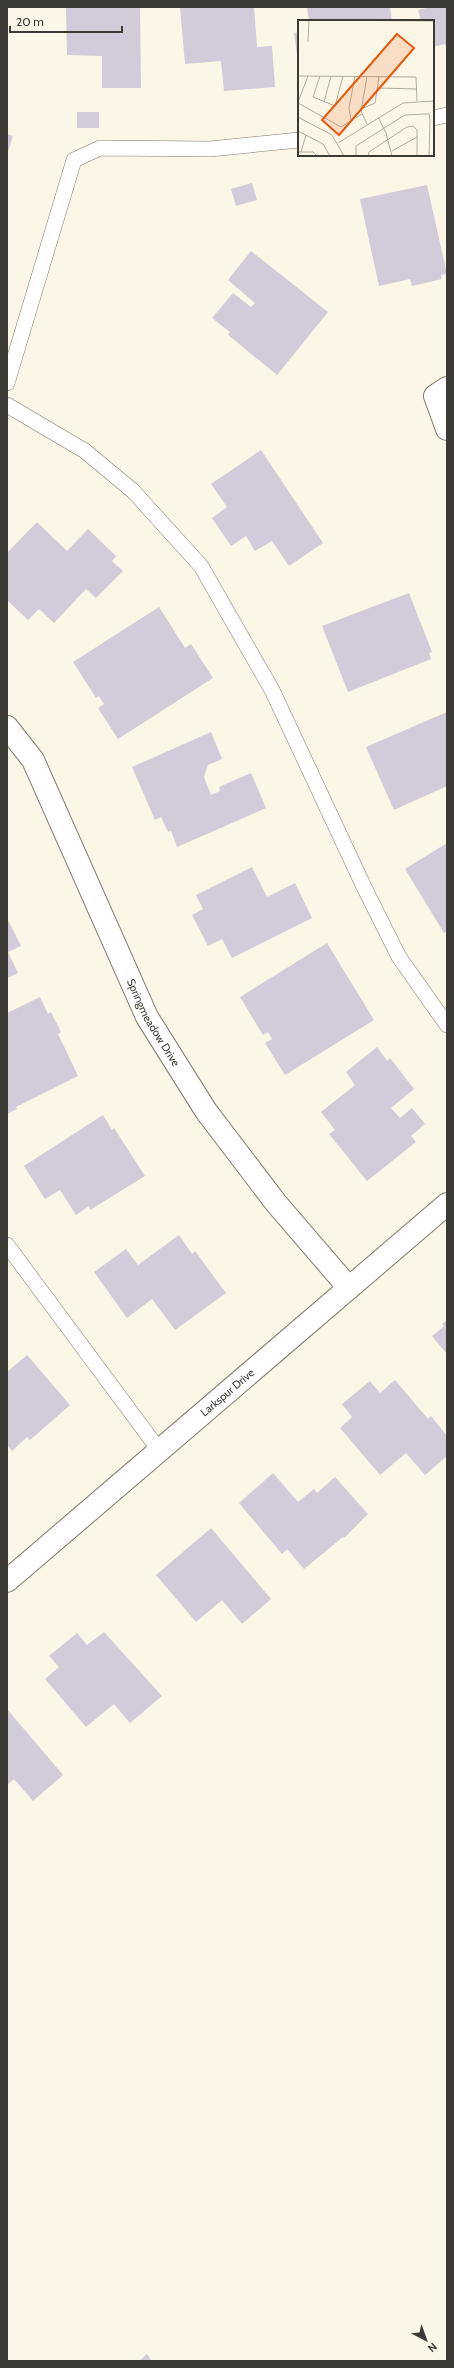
<svg xmlns="http://www.w3.org/2000/svg" width="454" height="2368" font-family="Cabin,sans-serif">
<rect width="100%" height="100%" fill="#fcf6e7"/>
<!-- building -->
<path fill="#d1cbda" d="M66 7H140L141 88H102V56L67 55Z
M180 7H254L257 47 272 46 275 87 224 91 221 61 185 64Z
M307 7H390L392 21H309Z
M431 7H447V50L445 44 433 47V21H421L418 10Z
M299 32V61H298L294 33Z
M77 112H99V128H77Z
M7 134 13 136 7 155Z
M252 183 257 200 236 206 231 189Z
M427 185 447 274 441 275 442 279 412 286 410 279 379 286 360 199Z
M251 251 328 312 277 375 228 335 230 332 212 318 233 293 251 307 255 303 228 280Z
M261 450 323 543 289 566 272 541 255 551 246 536 231 546 212 518 227 507 211 484Z
M37 522 67 551 88 529 116 556 112 561 123 571 96 598 86 589 54 623 39 609 28 620 7 600V553Z
M409 593 432 652 429 653 431 659 348 692 322 626Z
M159 607 185 648 191 644 213 678 118 739 98 708 104 704 99 696 96 698 73 662Z
M447 712V786L394 810 366 747Z
M211 732 222 759 208 765 204 777 211 795 220 791 219 787 251 773 266 808 177 847 171 831 168 832 161 817 155 820 132 767Z
M447 843V931L444 933 405 869Z
M252 867 267 897 295 883 312 918 232 958 222 939 208 946 192 915 203 909 196 895Z
M7 918 21 946 8 952 18 973 7 978Z
M327 943 374 1020 285 1075 265 1043 272 1039 268 1032 263 1035 240 997Z
M40 997 48 1014 51 1012 61 1032 58 1034 78 1076 16 1107 17 1109 7 1114V1013Z
M377 1047 387 1061 390 1058 414 1089 391 1108 400 1118 412 1108 425 1124 411 1136 416 1142 367 1181 329 1134 335 1130 321 1112 355 1085 346 1072Z
M103 1115 112 1130 114 1128 145 1176 90 1210 89 1206 76 1215 60 1190 45 1199 24 1166Z
M179 1235 192 1254 195 1251 226 1293 175 1330 152 1299 127 1318 94 1272 126 1249 138 1265Z
M447 1320V1354L432 1336 444 1326 442 1324Z
M27 1355 70 1405 30 1440 27 1437 12 1451 7 1445V1372Z
M395 1380 428 1419 431 1416 447 1436V1456L425 1475 406 1453 380 1475 340 1428 352 1417 342 1404 370 1381 380 1393Z
M273 1473 298 1502 314 1489 317 1493 335 1477 368 1514 344 1538 343 1537 304 1569 287 1549 282 1554 239 1503Z
M211 1528 271 1599 242 1624 222 1600 196 1622 156 1575Z
M104 1632 162 1696 130 1723 114 1704 86 1727 45 1679 59 1667 49 1656 77 1633 87 1645Z
M7 1709 63 1775 33 1801 14 1779 7 1785Z
M147 2354 152 2361H139Z"/>
<g fill="none" stroke-linecap="round" stroke-linejoin="round">
<defs>
<path id="service" d="M433 118 447 115
M7 383 74 160 100 148 210 149 299 140
M7 405 85 451 133 491 201 566 272 690 364 887 399 957 447 1025
M7 1245 159 1450"/>
<g id="minor">
<path d="M447 388 435 396 447 429"/>
<path id="s1" d="M7 727 33 760 147 1017 206 1111 276 1203 349 1288"/>
<path id="s2" d="M7 1581 447 1204"/>
</g>
</defs>
<!-- service casing -->
<use href="#service" stroke="#7f796c" stroke-width="16"/>
<!-- minor casing -->
<use href="#minor" stroke="#7f796c" stroke-width="24"/>
<!-- service -->
<use href="#service" stroke="#fff" stroke-width="15"/>
<!-- minor -->
<use href="#minor" stroke="#fff" stroke-width="22"/>
</g>
<g text-anchor="middle" stroke-width="4" stroke-linejoin="round" paint-order="stroke">
<!-- street labels -->
<g font-size="11" fill="#3c3a34" stroke="#fcf6e7">
<text dy="4" stroke="none"><textPath href="#s1" startOffset="331">Springmeadow Drive</textPath></text>
<text dy="4" stroke="none"><textPath href="#s2" startOffset="290">Larkspur Drive</textPath></text>
</g>
</g>
<!-- overview -->
<g transform="translate(298 20)">
<rect width="136" height="136" fill="#fcf6e7"/>
<path fill="none" stroke="#afab9f" stroke-width="1" d="M20 0 136 1M10 22 11 0M0 56 118 57 119 81M22 56 15 77 37 86 45 56M69 57 63 91 69 104M80 68 119 69M0 82 10 56M26 82 33 56M0 83 43 107 64 94M63 89 77 83 81 57M0 97 34 115 46 136M80 97 88 113 94 136M53 100 51 88 57 56M0 111 25 124 32 136M40 123 105 83 136 81M94 131 119 117M0 132H15L19 136M3 132 8 115M58 136V126L102 98 107 95 127 94H131L132 100 131 136M70 136 71 132 109 107 115 106 119 110V136"/>
<path fill="#e8590c" fill-opacity="0.15" stroke="#e8590c" stroke-width="2" d="M99 14 116 28 41 115 24 100Z"/>
<rect width="136" height="136" fill="none" stroke="#3c3a34" stroke-width="2"/>
</g>
<!-- border -->
<rect width="454" height="2368" fill="none" stroke="#3c3a34" stroke-width="16"/>
<!-- north arrow -->
<g transform="translate(426 2340) rotate(139)" stroke="#fcf6e7" stroke-width="3" paint-order="stroke">
<path d="M0-3L7 15L0 10L-7 15Z" fill="#3c3a34"/>
<text y="-6" font-size="11" font-weight="bold" text-anchor="middle" fill="#3c3a34">N</text>
</g>
<!-- scale -->
<path d="M10 26v6h112v-6" fill="none" stroke="#3c3a34" stroke-width="2"/>
<text x="16" y="26" font-size="12" fill="#3c3a34" stroke="#fcf6e7" stroke-width="3" paint-order="stroke">20 m</text>
</svg>
